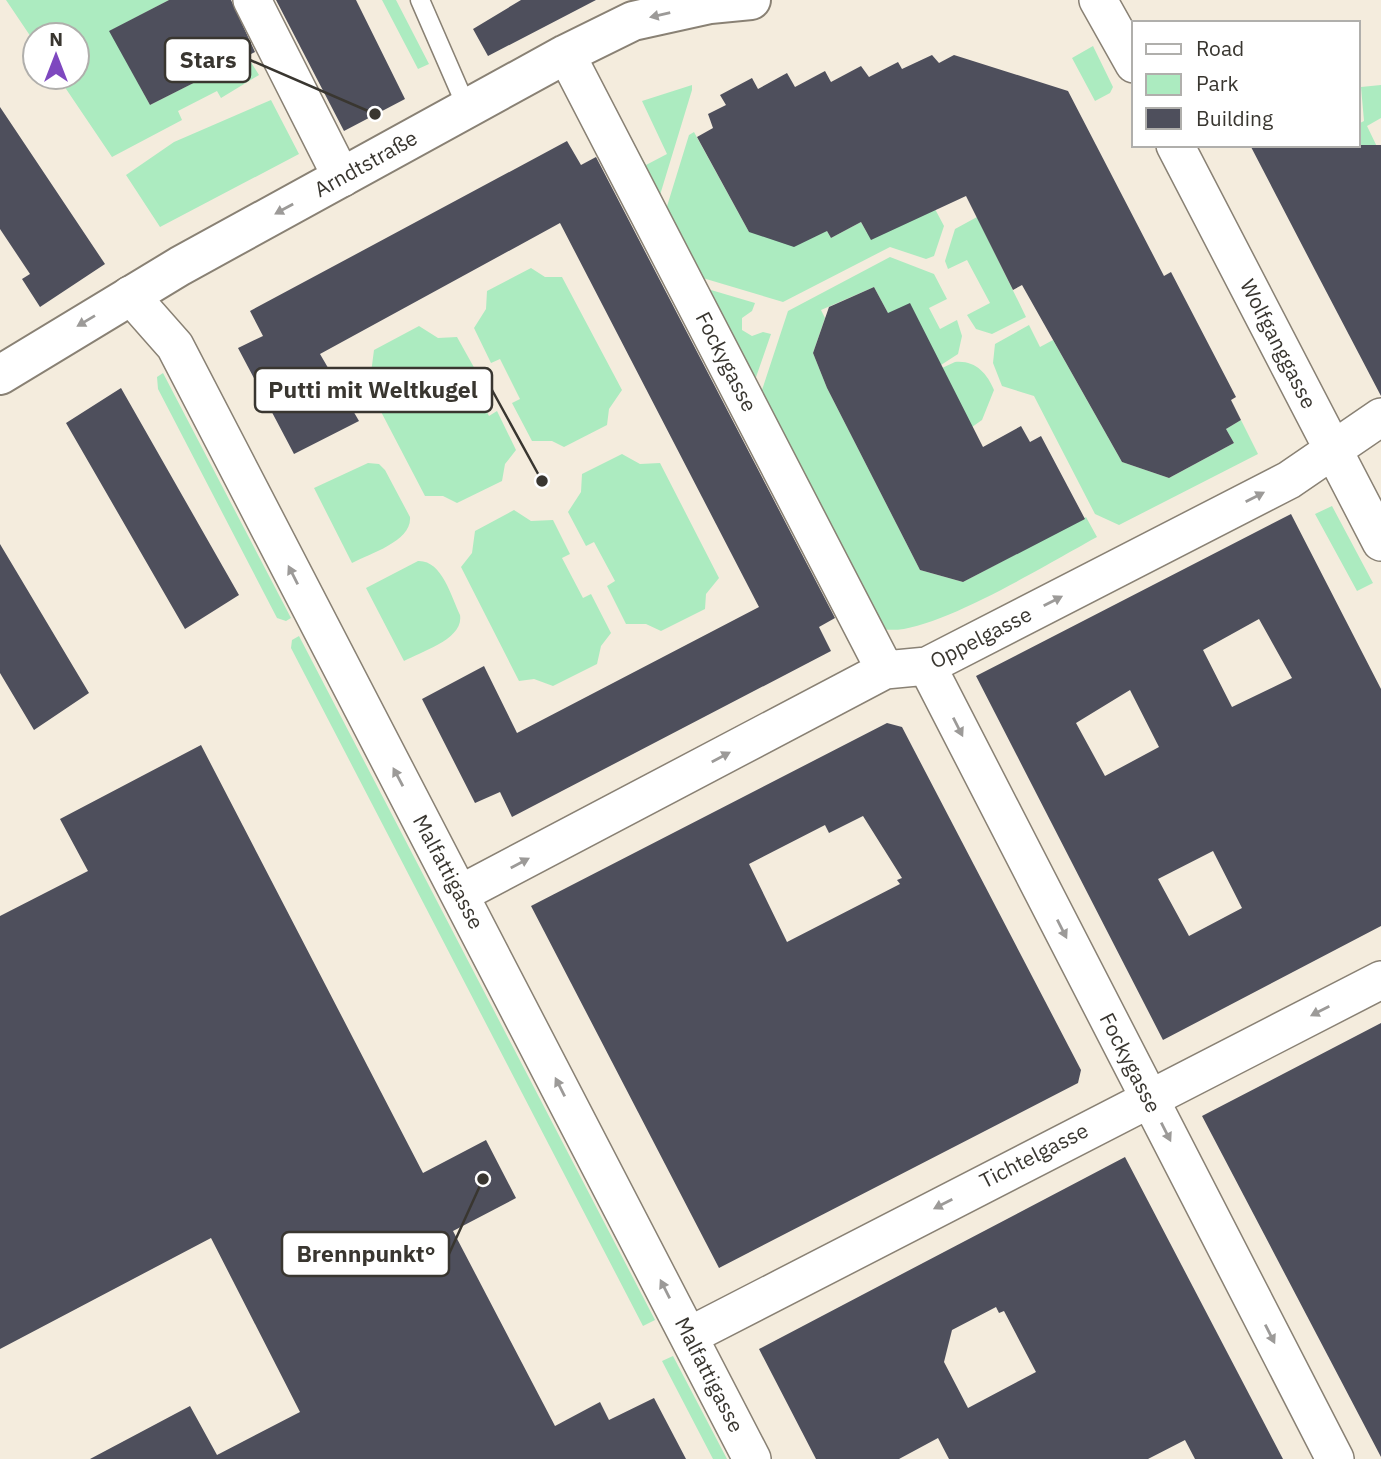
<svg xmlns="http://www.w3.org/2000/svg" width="1381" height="1459" font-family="'IBM Plex Sans',sans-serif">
<rect width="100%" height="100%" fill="#f4ecdd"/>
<!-- green -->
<path fill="#acebc0" d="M6 0H169L110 31 150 105 247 56 259 75 221 98 217 91 178 111 182 120 112 157 58 77H77V35H35V43Z
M382 0H396L429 64 418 69Z
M1093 46 1113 87 1110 93 1095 101 1072 58Z
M692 85V90L660 195 615 113 618 114 646 165 667 154 642 101Z
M1381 85V118L1367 126 1381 155 1358 145V124L1364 121 1361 87Z
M271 100 299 154 160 227 126 175 174 142Z
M694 132 749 232 827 231 831 238 861 222 867 233 935 209 944 226 934 256 926 259 890 247 783 302 696 276 664 216 689 135Z
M977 217 1026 317 992 334 976 329 967 315 990 303 967 260 948 269 945 261 955 229Z
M890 257 934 274 947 299 929 308 940 329 957 320 962 336 958 354 941 365 888 313 874 287 821 310 825 318 813 353 827 388 920 570 963 582 1086 517 1097 537C1054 560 926 639 884 629L759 399 788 311Z
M531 268 545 277H562L622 390 609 409 607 425 564 447 552 441H532L512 403 520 399 500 359 491 363 474 328 486 309 487 291Z
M711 290 755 303 752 311 742 318V330L752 336 763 332 771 334 755 380 704 293Z
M1029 325 1040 347 1053 340 1122 462 1169 478 1234 443 1226 429 1241 420 1258 454 1119 525 1095 514 1034 396 1002 386 993 363 995 344Z
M419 326 438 338 457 337 476 371 468 376 489 416 497 411 516 450 505 464 502 481 457 503 443 496H425L366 383 371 373 374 350Z
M955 362C975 360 987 373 994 390L982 420 972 427 942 368Z
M163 373 291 618 286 621 277 618 158 389 157 377Z
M622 454 640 464 660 463 719 578 706 594 705 609 661 631 646 624H626L607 586 615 581 594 542 586 546 568 512 581 492 582 474Z
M368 463 379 464 385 470 410 517C412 541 371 553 352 563L314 488Z
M1332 506 1373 583 1357 591 1315 514Z
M514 510 531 521 553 520 570 554 562 558 583 598 591 594 611 633 601 646 597 664 553 686 534 679 519 681 461 567 472 553 475 531Z
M418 561C442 560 451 596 460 615 464 639 422 651 404 661L366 588Z
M299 636 655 1320 643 1326 291 648 292 640Z
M673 1356 727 1459H713L662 1361Z"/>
<!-- building -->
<path fill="#4e4f5c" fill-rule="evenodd" d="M169 0H231L255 52 150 105 109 31Z
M276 0H356L405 99 344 131Z
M521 0H596L488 56 473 29Z
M932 55 939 63 954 55 1068 91 1164 276 1171 272 1236 397 1231 400 1241 420 1226 429 1234 443 1169 478 1122 462 1022 285 1013 290 966 196 871 240 861 222 831 238 827 231 794 247 749 232 697 137 713 128 708 114 726 105 720 95 752 78 758 89 787 73 795 87 825 71 831 82 861 66 869 77 898 62 902 69Z
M0 107 105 264 40 307 22 279 30 274 0 229Z
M567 141 581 165 596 157 835 618 819 627 831 651 512 817 500 792 475 803 422 699 484 666 517 733 759 607 560 223 320 354 359 421 294 454 238 348 263 336 250 311Z
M1250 145H1381V396L1316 272Z
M874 287 888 313 910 303 983 447 1021 426 1030 442 1041 436 1085 519 963 582 920 570 827 388 813 353 829 307Z
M121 388 239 595 185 629 66 423Z
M1291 514 1381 689V926L1163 1040 976 676ZM1259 619 1292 678 1232 707 1203 650ZM1130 690 1159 747 1105 776 1076 723ZM1213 851 1242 908 1189 936 1158 879Z
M0 544 89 693 34 730 0 673Z
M887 723 902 727 1081 1070 1078 1083 719 1268 531 906ZM863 816 902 878 897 880 900 884 787 942 749 864 825 825 829 833Z
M201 745 423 1173 486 1140 516 1198 453 1231 555 1426 600 1402 609 1420 654 1398 686 1459H90L190 1406 217 1455 300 1412 211 1238 0 1349V916L88 871 60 819Z
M1381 1023V1457L1202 1116Z
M1125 1157 1283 1459H1195L1185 1440 1148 1459H949L938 1438 899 1459H816L759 1349ZM996 1307 999 1313 1004 1311 1036 1372 968 1408 944 1362 952 1330Z"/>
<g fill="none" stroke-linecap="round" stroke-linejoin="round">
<defs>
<path id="lane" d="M420 0 467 108"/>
<path id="street" d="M252 0 342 178
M1098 0 1134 64
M566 54 885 670
M1175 145 1381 542
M130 295 175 346 752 1459
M927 666 1335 1459
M460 894 885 670 927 666 1289 480 1381 417
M689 1336 1381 980"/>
<path id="secondary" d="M0 375 180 266 566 54 633 21 710 4 751 0"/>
</defs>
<!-- lane casing -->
<use href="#lane" stroke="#898174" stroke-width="21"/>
<!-- street casing -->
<use href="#street" stroke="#898174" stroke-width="40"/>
<!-- secondary casing -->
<use href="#secondary" stroke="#898174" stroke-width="42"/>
<!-- lane -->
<use href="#lane" stroke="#fff" stroke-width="18"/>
<!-- street -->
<use href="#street" stroke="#fff" stroke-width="37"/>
<!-- secondary -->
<use href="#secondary" stroke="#fff" stroke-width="38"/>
</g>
<!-- one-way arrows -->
<defs><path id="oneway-solid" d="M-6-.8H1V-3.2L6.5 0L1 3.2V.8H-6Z" transform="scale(1.75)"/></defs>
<g fill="#9c9a98">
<use href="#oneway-solid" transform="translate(660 15) rotate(167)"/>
<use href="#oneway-solid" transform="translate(284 209) rotate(151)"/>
<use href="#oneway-solid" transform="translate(86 321) rotate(149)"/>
<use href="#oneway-solid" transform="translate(1255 497) rotate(-27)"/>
<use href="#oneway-solid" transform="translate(293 575) rotate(-117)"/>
<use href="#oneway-solid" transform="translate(1053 601) rotate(-27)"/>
<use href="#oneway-solid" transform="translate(958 727) rotate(63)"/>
<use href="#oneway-solid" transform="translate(721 757) rotate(-28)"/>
<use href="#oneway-solid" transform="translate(398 777) rotate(-118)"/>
<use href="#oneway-solid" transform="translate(520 863) rotate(-28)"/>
<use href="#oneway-solid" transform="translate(1062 929) rotate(63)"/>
<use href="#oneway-solid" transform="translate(1320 1011) rotate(153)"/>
<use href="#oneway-solid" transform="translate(560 1087) rotate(-117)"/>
<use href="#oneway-solid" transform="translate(1166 1132) rotate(63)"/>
<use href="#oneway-solid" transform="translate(943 1204) rotate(153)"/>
<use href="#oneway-solid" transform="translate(665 1289) rotate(-117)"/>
<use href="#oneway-solid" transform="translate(1270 1334) rotate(63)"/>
</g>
<g text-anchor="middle" stroke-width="7" stroke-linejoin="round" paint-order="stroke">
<!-- street labels -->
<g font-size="21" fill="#393630" stroke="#fff">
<text transform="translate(366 164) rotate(-29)" y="7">Arndtstraße</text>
<text transform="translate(1278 344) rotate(63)" y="7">Wolfganggasse</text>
<text transform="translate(726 362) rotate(63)" y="7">Fockygasse</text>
<text transform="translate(981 638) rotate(-27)" y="7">Oppelgasse</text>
<text transform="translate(448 872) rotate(62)" y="7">Malfattigasse</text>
<text transform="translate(1130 1063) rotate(63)" y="7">Fockygasse</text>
<text transform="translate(1034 1156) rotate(-27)" y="7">Tichtelgasse</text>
<text transform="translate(709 1375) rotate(63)" y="7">Malfattigasse</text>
</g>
</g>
<!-- callouts -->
<path fill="none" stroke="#393630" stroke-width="2.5" d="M375 114L250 60M542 481L492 390M483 1179L449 1254"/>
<g fill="#393630" stroke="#fff" stroke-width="2.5">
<circle cx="375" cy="114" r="7"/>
<circle cx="542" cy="481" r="7"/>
<circle cx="483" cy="1179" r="7"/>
</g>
<g fill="#fff" stroke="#393630" stroke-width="2.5">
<rect x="165" y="38" width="85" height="44" rx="7"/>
<rect x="255" y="368" width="237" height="44" rx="7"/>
<rect x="282" y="1232" width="167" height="44" rx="7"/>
</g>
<g font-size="23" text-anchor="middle" font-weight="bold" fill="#393630">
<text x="208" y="68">Stars</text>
<text x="373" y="398">Putti mit Weltkugel</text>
<text x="366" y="1262">Brennpunkt°</text>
</g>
<!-- legend -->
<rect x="1132" y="21" width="228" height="126" fill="#ffffff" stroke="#b0afac" stroke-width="2"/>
<rect x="1146" y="44" width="35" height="10" fill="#ffffff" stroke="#b0afac" stroke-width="2"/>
<text x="1196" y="56" font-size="21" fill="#393630">Road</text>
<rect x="1146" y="74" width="35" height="21" fill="#acebc0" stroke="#b0afac" stroke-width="2"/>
<text x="1196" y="91" font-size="21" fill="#393630">Park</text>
<rect x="1146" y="108" width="35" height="21" fill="#4e4f5c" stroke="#b0afac" stroke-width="2"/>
<text x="1196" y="126" font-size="21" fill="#393630">Building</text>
<!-- north arrow -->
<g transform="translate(56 56)"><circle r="33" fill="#ffffff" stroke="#b0afac" stroke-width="2"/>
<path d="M0-5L12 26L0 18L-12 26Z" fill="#7e48bf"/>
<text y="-10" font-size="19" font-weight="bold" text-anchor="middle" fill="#393630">N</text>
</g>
</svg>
